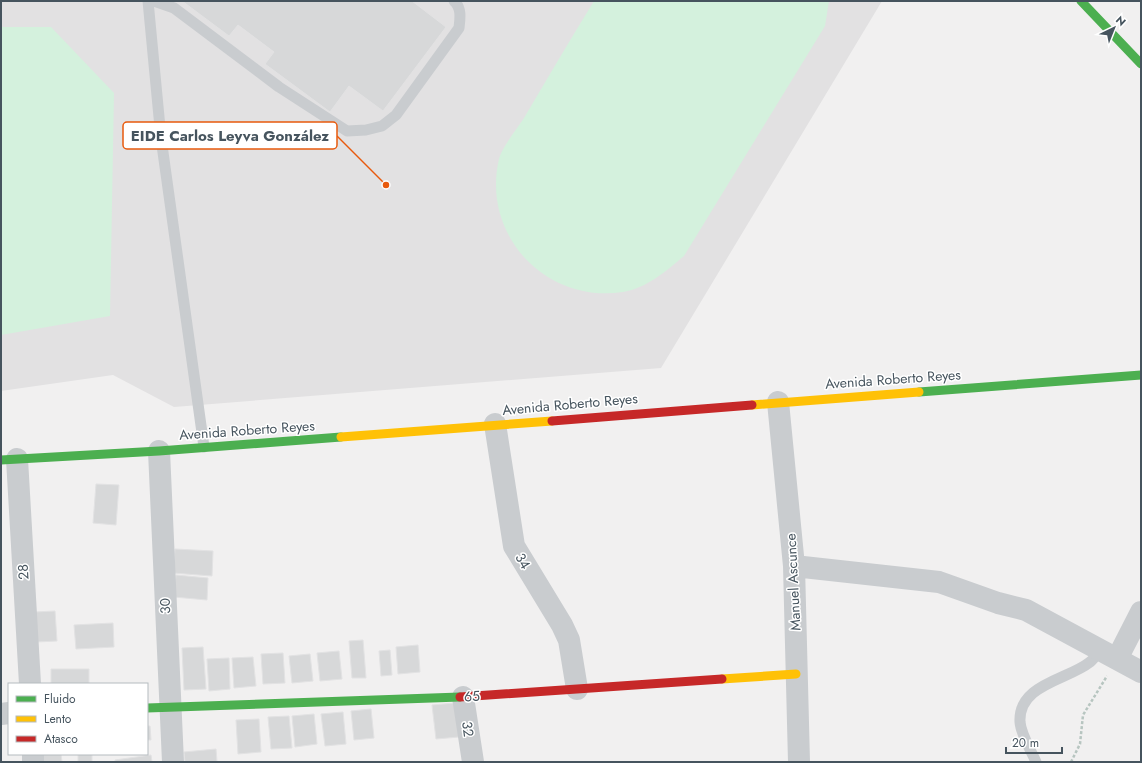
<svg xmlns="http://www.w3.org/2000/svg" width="1142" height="763" font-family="Jost,sans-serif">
<rect width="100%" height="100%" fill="#f1f0f0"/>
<!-- education -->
<path fill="#e2e1e2" d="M1 1H882L661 368 174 407 113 375 1 391Z"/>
<!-- green -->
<path fill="#d4f1dd" d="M594 1H829L825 26 684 256C666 271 647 288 623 292 546 304 481 235 499 159 502 147 517 129 524 118 547 79 570 40 594 1Z
M1 27H51L114 93 110 316 1 335Z"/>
<!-- building -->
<path fill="#d7d8d9" stroke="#e2e2e3" d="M182 1H412L446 27 383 111 349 86 330 112 265 64 274 52 238 25 229 36Z
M96 484 119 485 116 525 93 523Z
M175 549 213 551 212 576 173 573Z
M176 575 208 578 207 600 174 597Z
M55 611 57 641 36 642 35 612Z
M113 623 114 647 76 649 74 625Z
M363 640 366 678H352L349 641Z
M418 645 420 672 398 674 396 647Z
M203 647 206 689 184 690 182 648Z
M390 650 392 675 381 676 379 651Z
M339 651 342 679 320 681 317 653Z
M283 653 285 683 263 684 261 654Z
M310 654 313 681 292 683 289 656Z
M253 657 256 686 234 688 232 658Z
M229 658 230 689 209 691 207 659Z
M51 669H89V684H51Z
M455 703 459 737 436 739 432 705Z
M371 709 374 738 354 740 351 711Z
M343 712 346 744 325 746 321 714Z
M314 714 317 744 295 747 292 716Z
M289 716 292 748 271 749 268 717Z
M259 719 261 752 238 754 236 720Z
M147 726H150L151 740H147Z
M216 749 217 762H185L184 752Z
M39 754H61L62 762H40Z
M78 754H92V762H78Z
M151 755 152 762H115V760Z"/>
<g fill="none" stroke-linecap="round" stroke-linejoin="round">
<!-- path -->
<path stroke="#b7c5c0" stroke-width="2.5" stroke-dasharray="3 2" stroke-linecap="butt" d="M1071 762 1080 744 1083 715 1107 676"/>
<!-- lane -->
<path stroke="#c9cccf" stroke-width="11" d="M148 1 161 138 204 447
M154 1 174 8 279 87 347 131 366 130 382 126 396 115 459 28C460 19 462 8 454 1
M1036 762C1031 750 1021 735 1020 722 1018 684 1068 680 1090 662 1094 659 1097 654 1100 650"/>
<!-- street -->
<path stroke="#c9cccf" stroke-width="22" d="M778 402 794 566 799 762
M495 424 514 546 562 625 569 640 577 689
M159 451 173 762
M17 459 30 684
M794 566 939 582 998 603 1026 610 1141 672
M1117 659 1141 612
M463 697 473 762
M1 714 9 713
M33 754V762"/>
<!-- fast -->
<path stroke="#4caf50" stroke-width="9" d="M1081 1 1141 64
M919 392 1141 375
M1 460 159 451 341 437
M147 708 460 697"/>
<!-- slow -->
<path stroke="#ffc107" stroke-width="9" d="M752 405 919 392
M341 437 552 421
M722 679 796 674"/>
<!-- jam -->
<path stroke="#c62828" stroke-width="9" d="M552 421 752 405
M460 697 722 679"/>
</g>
<g text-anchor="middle" stroke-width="3" stroke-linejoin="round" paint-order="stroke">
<!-- street labels -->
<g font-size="14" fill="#46545e" stroke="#fff">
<text transform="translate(893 379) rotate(-4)" y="5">Avenida Roberto Reyes</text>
<text transform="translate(570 404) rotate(-5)" y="5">Avenida Roberto Reyes</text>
<text transform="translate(247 430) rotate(-4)" y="5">Avenida Roberto Reyes</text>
<text transform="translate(523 561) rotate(59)" y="5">34</text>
<text transform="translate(23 572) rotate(-93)" y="5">28</text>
<text transform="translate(793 582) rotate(-93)" y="5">Manuel Ascunce</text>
<text transform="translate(165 606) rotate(-92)" y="5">30</text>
<text transform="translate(472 696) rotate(-3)" y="5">65</text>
<text transform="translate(468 729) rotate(82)" y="5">32</text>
</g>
</g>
<!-- callouts -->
<path fill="none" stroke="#e8590c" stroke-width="1.5" d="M386 185L337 136"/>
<circle fill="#e8590c" stroke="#fff" stroke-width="1.5" cx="386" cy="185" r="4"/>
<rect fill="#fff" stroke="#e8590c" stroke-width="1.5" x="123" y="122" width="214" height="27" rx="4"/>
<g font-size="15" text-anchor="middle" font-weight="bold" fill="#46545e">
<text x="230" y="141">EIDE Carlos Leyva González</text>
</g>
<!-- border -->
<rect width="1142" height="763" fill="none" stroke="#46545e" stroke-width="4"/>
<!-- legend -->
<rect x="8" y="683" width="140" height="72" fill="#ffffff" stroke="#b5bbbf"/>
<rect x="16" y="696" width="20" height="6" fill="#4caf50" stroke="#b5bbbf"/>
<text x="44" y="703" font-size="12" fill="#46545e">Fluido</text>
<rect x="16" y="716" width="20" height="6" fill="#ffc107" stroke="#b5bbbf"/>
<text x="44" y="723" font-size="12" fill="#46545e">Lento</text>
<rect x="16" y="736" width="20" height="6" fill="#c62828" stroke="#b5bbbf"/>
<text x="44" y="743" font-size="12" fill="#46545e">Atasco</text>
<!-- north arrow -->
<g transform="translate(1114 28) rotate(43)" stroke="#ffffff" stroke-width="3" paint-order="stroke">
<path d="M0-3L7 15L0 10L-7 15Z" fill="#46545e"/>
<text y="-6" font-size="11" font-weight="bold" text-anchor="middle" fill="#46545e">N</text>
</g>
<!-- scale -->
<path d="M1006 747v6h56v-6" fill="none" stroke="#46545e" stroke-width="2"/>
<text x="1012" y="747" font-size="12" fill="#46545e" stroke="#ffffff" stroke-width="3" paint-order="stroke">20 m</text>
</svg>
